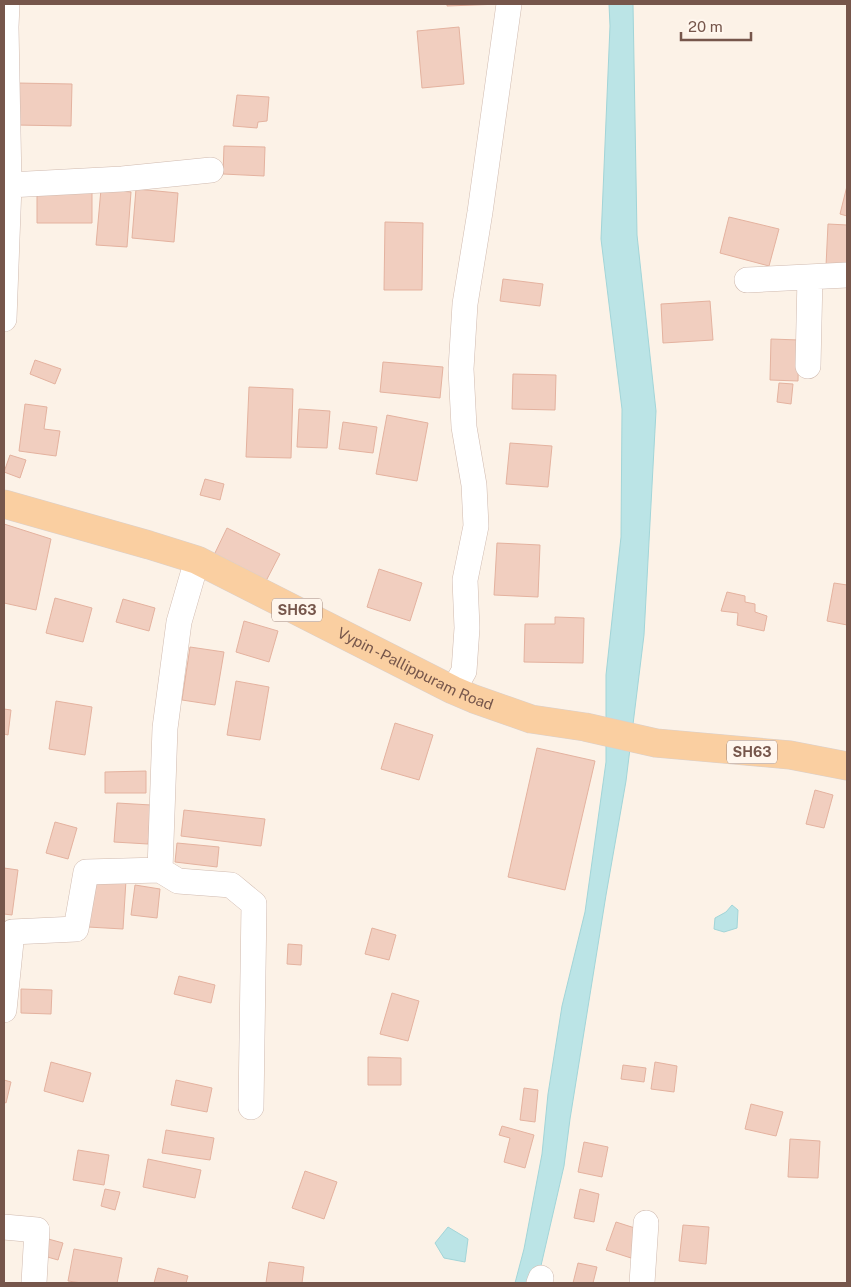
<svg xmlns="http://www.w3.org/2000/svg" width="851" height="1287" font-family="'Public Sans',sans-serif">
<rect width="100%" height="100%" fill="#fcf2e7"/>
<!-- water -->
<path fill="#bbe4e6" stroke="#a2d5d8" d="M609 4H633L637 235 656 411 644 635 626 781 606 895 570 1119 564 1166 537 1283H515L524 1249 542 1154 548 1094 562 1006 585 912 606 762V675L621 537 622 409 601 239 610 26Z
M732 905 738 910 737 928 724 932 714 929 715 918 726 912Z
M448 1227 468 1239 465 1262 444 1258 435 1243Z"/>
<!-- building -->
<path fill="#f1cebf" stroke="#e4b29f" d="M447 4H501L447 6Z
M459 27 464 84 422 88 417 31Z
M17 83 72 84 71 126 16 125Z
M237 95 269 97 267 121 258 122 257 128 233 126Z
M224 146 265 147 264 176 223 174Z
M847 186V216L840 214Z
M37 188H92V223H37Z
M101 189 131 192 127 247 96 245Z
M136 189 178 193 174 242 132 238Z
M729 217 779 229 769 266 720 253Z
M385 222 423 223 422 290H384Z
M828 224 847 225V267L826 266Z
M503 279 543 284 540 306 500 301Z
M710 301 713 340 663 343 661 304Z
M771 339 799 340 798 381 770 380Z
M35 360 61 369 55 384 30 374Z
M383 362 443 367 440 398 380 392Z
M513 374 556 375 555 410 512 409Z
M779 383 793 384 791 404 777 402Z
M249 387 293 389 291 458 246 457Z
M25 404 47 407 44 429 60 431 56 456 19 451Z
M299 409 330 411 327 448 297 447Z
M387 415 428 423 417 481 376 474Z
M343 422 377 427 373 453 339 449Z
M510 443 552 446 548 487 506 484Z
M10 455 26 460 20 478 4 472Z
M205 479 224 484 220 500 200 495Z
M4 524 51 539 36 610 4 603Z
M227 528 280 554 266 581 214 555Z
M497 543 540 545 538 597 494 595Z
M379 569 422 583 410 621 367 607Z
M834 583 847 585V625L827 621Z
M727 592 745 596V602L755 604V612L767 616 764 631 737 625 738 613 721 611Z
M55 598 92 608 83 642 46 633Z
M123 599 155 608 149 631 116 622Z
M555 617 584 618 583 663 524 662 525 624H555Z
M244 621 278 631 269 662 236 652Z
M190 647 224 652 215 705 182 700Z
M236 681 269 687 260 740 227 735Z
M56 701 92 707 85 755 49 749Z
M4 709 11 710 8 735 4 734Z
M395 723 433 735 419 780 381 769Z
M537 748 595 761 565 890 508 877Z
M146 771V793H105V772Z
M815 790 833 795 824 828 806 824Z
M117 803 151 805 148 844 114 842Z
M184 810 265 819 261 846 181 836Z
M55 822 77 828 68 859 46 853Z
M177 843 219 847 217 867 175 862Z
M4 868 18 870 12 915 4 914Z
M90 879 126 880 123 929 88 927Z
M135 885 160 889 157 918 131 915Z
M372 928 396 935 389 960 365 954Z
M288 944 302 945 301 965 287 964Z
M179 976 215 985 211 1003 174 994Z
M21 989 52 990 51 1014 21 1013Z
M392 993 419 1001 408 1041 380 1034Z
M368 1057 401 1058V1085H368Z
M51 1062 91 1073 83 1102 44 1091Z
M655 1062 677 1066 674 1092 651 1089Z
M623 1065 646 1068 644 1082 621 1079Z
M4 1080 11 1082 6 1103 4 1102Z
M176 1080 212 1088 207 1112 171 1105Z
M524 1088 538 1090 535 1122 520 1120Z
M751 1104 783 1112 776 1136 745 1129Z
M502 1126 534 1135 525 1168 504 1162 510 1138 499 1135Z
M166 1130 214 1138 210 1160 162 1153Z
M790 1139 820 1141 818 1178 788 1177Z
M584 1142 608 1147 602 1177 578 1172Z
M78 1150 109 1155 104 1185 73 1180Z
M148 1159 201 1170 195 1198 143 1187Z
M305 1171 337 1182 324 1219 292 1208Z
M105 1189 120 1192 115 1210 101 1206Z
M580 1189 599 1194 594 1222 574 1218Z
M616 1222 641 1230 631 1258 606 1250Z
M683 1225 709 1227 706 1264 679 1261Z
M41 1237 63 1243 58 1260 37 1254Z
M74 1249 122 1258 117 1283H82L68 1281Z
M269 1262 304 1267 302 1283H266Z
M578 1263 597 1267 593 1283H573Z
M158 1268 188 1276 186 1283H154Z"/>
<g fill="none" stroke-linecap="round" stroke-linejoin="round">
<defs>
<path id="street" d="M9 185 122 179 211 170
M747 280 847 275
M4 319 9 185 6 27 7 4
M808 366 810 277
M197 560 179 622 165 728 160 870 178 881 231 885 254 904 251 1107
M453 690 464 671 467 628 465 580 476 526 474 485 464 427 461 369 465 304 480 212 509 4
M4 1010 12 932 76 929 86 872 160 870
M4 1227 37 1230 34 1283
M539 1283 541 1278
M642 1283 646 1223"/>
<g id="primary">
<path id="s1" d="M4 504 149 545 197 560 453 690 474 699 531 719 585 727 656 743 790 755 847 766"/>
</g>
</defs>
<!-- street casing -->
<use href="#street" stroke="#d0baaf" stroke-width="26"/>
<!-- primary casing -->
<use href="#primary" stroke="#d9d0cd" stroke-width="29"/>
<!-- street -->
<use href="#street" stroke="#fff" stroke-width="25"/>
<!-- primary -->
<use href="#primary" stroke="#facfa1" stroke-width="28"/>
</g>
<g text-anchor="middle" stroke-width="4.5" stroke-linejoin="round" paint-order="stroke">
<!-- shield labels -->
<g fill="#fff6ed" stroke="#9f867c" stroke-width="1">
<rect x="272" y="598.5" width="50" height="23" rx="4"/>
<rect x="727" y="740.5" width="50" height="23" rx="4"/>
</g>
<g font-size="14" font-weight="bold" fill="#76564b">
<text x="297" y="615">SH63</text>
<text x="752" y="757">SH63</text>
</g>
<!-- street labels -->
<g font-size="15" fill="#76564b" stroke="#fff6ed">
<text dy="5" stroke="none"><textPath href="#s1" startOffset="445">Vypin - Pallippuram Road</textPath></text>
</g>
</g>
<!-- border -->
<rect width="851" height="1287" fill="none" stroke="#76564b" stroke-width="10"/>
<!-- scale -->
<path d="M681 32v8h70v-8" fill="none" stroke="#76564b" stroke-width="2.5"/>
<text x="688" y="32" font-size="15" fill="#76564b" stroke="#fff6ed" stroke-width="4" paint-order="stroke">20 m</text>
</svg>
